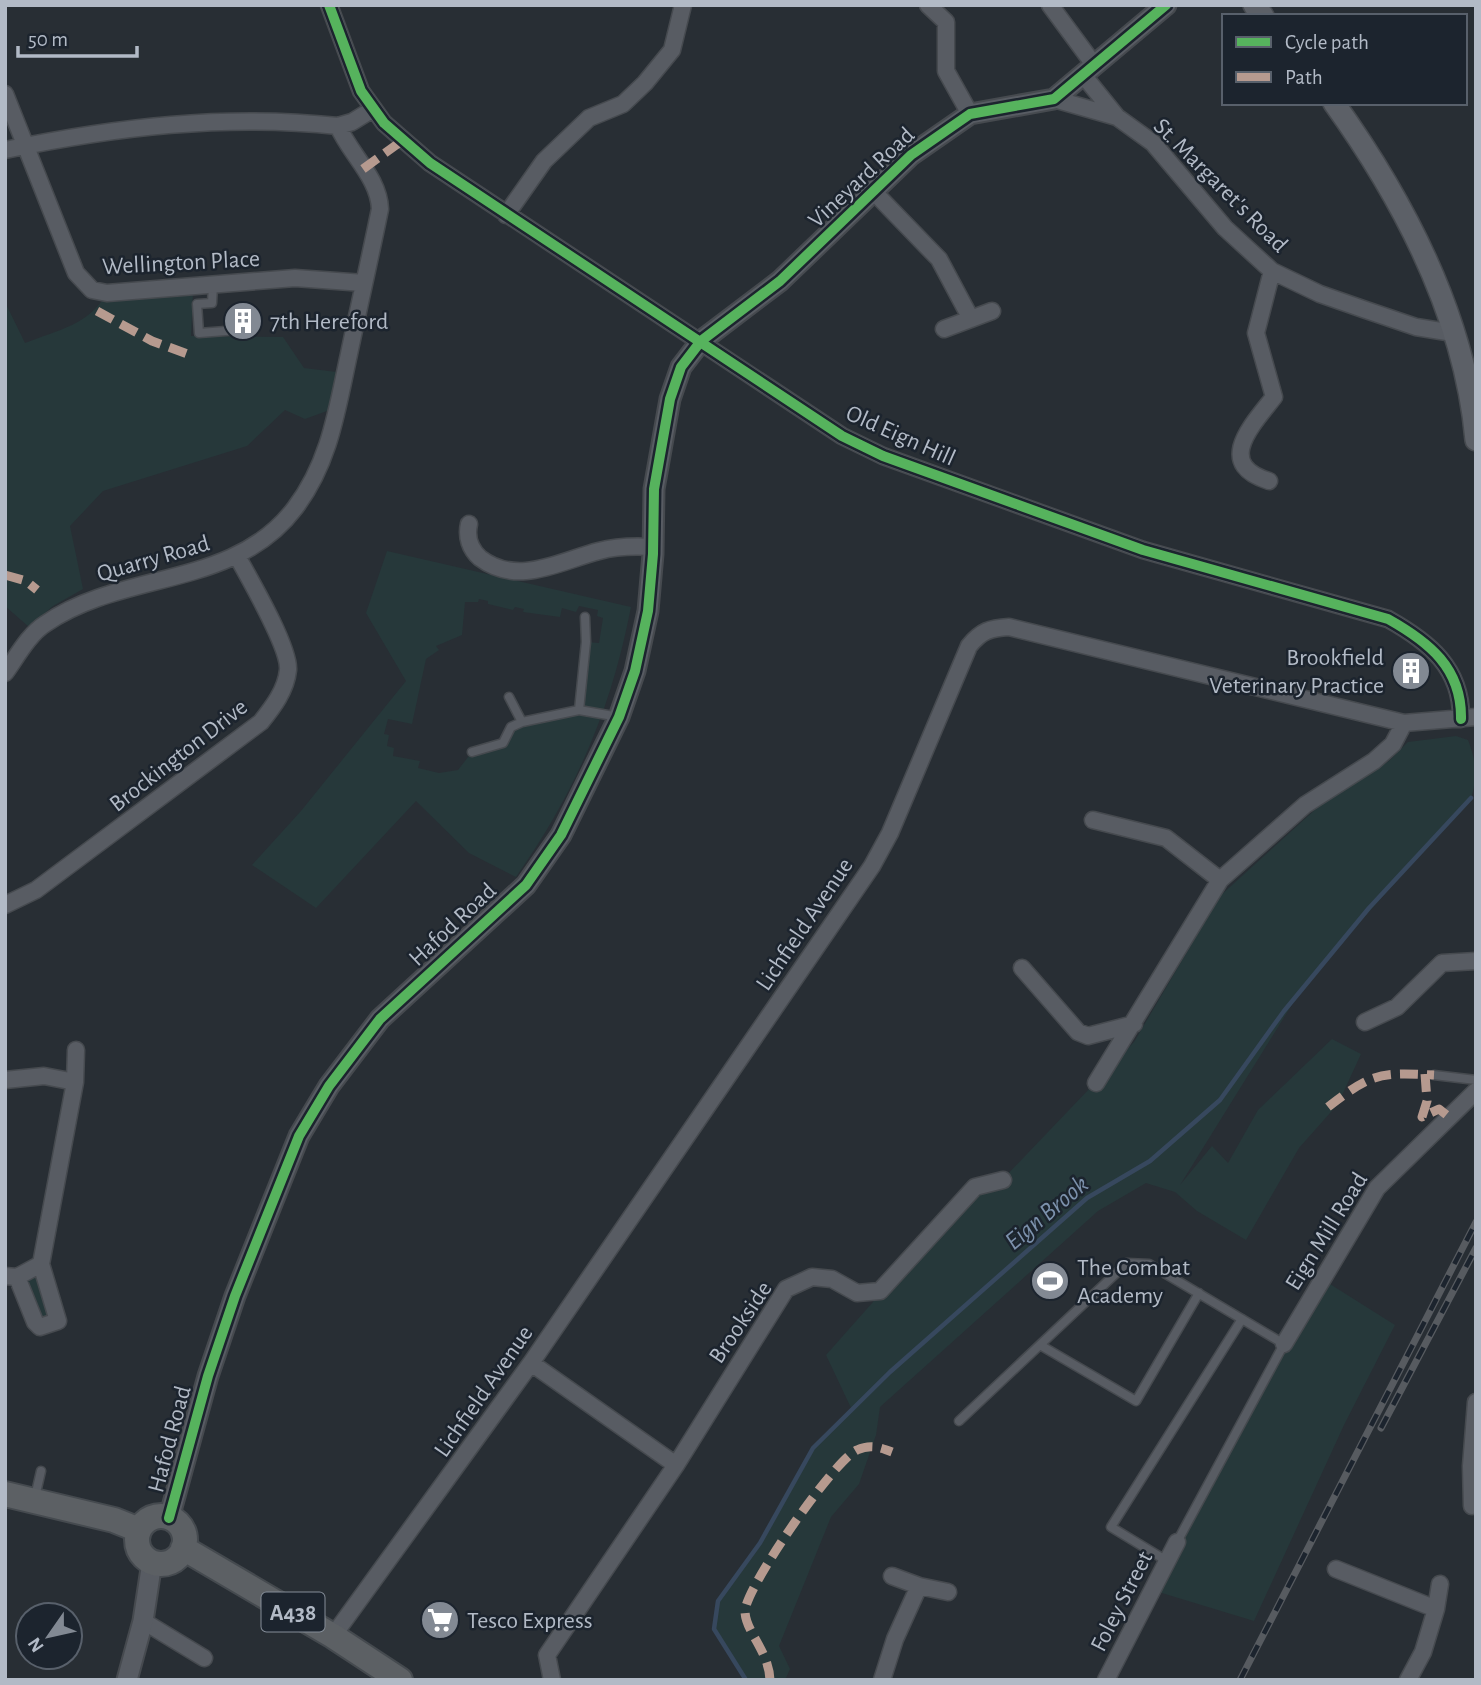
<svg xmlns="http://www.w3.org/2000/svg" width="1481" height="1685" font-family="'Alegreya Sans',sans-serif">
<rect width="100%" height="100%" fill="#282e34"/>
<!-- green -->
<path fill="#26383a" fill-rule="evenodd" d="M193 292 191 336 283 337 304 368 345 373 338 407 305 419 285 410 247 446 103 491 70 526 83 589 53 606 29 627 5 606V302L25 343C58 330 89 325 107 293Z
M387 551 631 607C611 710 576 791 516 877L469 853 416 801 316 908 252 865 301 811 406 681 366 613ZM479 599 488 601V604L513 610 515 607 524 609 523 612 560 617 562 608 576 612 579 606 598 610 597 616 603 618 599 643 586 642 579 710 511 727 503 743 472 752 458 770 439 773 418 768 420 761 393 756 394 748 387 746 389 735 384 734 388 719 412 724 426 659 439 650 436 646 462 635 465 602H478Z
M1456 736 1468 740C1476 761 1478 777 1471 798L1306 982 1180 1185 1212 1146 1228 1163 1258 1110 1332 1039 1361 1054 1338 1104 1299 1148 1246 1240 1197 1211 1175 1192 1146 1183 1098 1211 880 1407 876 1435 859 1484 831 1517 779 1646 790 1669 785 1680H746L714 1629 718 1601 760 1542 813 1448 852 1410 826 1355 975 1187 1003 1179 1134 1042 1220 896 1318 807 1389 761 1408 742Z
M41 1264 58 1321 40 1327 17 1277Z
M1322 1279 1395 1325 1344 1425 1254 1621 1152 1590Z"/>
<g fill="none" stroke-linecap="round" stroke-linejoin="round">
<!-- stream -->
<path stroke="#37485e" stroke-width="4.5" d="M746 1680 714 1629 718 1601 760 1543 813 1448 890 1372 1087 1198 1150 1161 1220 1100 1284 1011 1369 908 1471 798"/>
<defs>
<path id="service" d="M213 285 212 303 197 304 199 333 239 330
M509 697 522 722
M579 710 586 642 585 617
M472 752 503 743 511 727 522 722 579 710 619 717
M1434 1075 1476 1080
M1040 1345 1136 1401 1199 1293
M959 1421 1127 1263 1149 1264 1284 1344 1177 1542
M35 1497 41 1471
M1167 1561 1111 1527 1242 1319"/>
<path id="minor" d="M329 5 361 91 384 123 430 163 842 436 883 456 1143 550 1388 619C1429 642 1462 668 1461 719
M928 5 946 22V71L970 114
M1050 5 1095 66
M1084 76 1117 117 1153 143 1225 228 1272 271 1320 294 1363 309 1416 327 1453 333
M5 94 76 273 92 290 107 293 295 278 364 283
M1054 99 1117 117
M5 150C116 127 225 114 338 126L352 122 373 109
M874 192 939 259 971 319
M506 215 544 161 589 118 623 104 645 83 672 50 683 5
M944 329 992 311
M1269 481C1214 464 1252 425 1274 397L1256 333 1272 271
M469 524C466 537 470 549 480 558 518 587 560 561 599 551 617 546 635 546 653 547
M5 673C16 658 29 634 45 624 123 570 234 589 295 508 330 462 337 409 349 354 359 306 370 258 380 209 379 178 350 154 338 126
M1093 820 1166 838 1220 880
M5 905 36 890 261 722C273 707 286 690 288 670 290 648 249 578 237 556
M1022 968 1078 1032 1088 1036 1134 1024
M1365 1022 1397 1007 1442 963 1476 961
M5 1080 44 1076 75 1082
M1096 1083 1220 880 1305 805 1374 761 1393 744 1404 723
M5 1276 17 1277 41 1264 75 1082 76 1050
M17 1277 35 1322 40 1327 58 1321 41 1264
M1284 1344 1377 1188 1476 1091
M531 1363 676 1465 786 1289 812 1277 832 1279 857 1293 880 1291 975 1187 1003 1180
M1472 1506 1471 1466 1476 1402
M1336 1569 1436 1609 1423 1652 1408 1680
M892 1576 919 1586
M1436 1609 1440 1584
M143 1621 204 1658
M333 1636 531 1363 872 866 890 833 969 646C981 631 990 628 1009 627L1404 723 1476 717
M552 1680 547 1655 676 1465
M882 1680 895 1639 919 1586 948 1592
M1106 1680 1177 1542"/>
<path id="tertiary" d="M169 1518 208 1376 235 1296 299 1136 329 1086 380 1019 526 885 561 835 619 717 635 671 648 611 653 554 654 489 670 399 681 367 701 341 780 281 911 155 970 114 1054 99 1166 5
M127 1680 143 1621 152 1562"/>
<path id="secondary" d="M1254 5 1263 16
M1334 103C1405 202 1465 317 1476 440"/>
<path id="trunk" d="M5 1494 114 1520 139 1530
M137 1540a24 24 0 1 1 48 0a24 24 0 1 1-48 0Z
M183 1548 333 1636 400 1680"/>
</defs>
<!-- service casing -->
<use href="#service" stroke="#464a4f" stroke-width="11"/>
<!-- minor casing -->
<use href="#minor" stroke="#464a4f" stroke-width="19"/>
<!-- tertiary casing -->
<use href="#tertiary" stroke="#464a4f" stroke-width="23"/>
<!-- secondary casing -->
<use href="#secondary" stroke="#464a4f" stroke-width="24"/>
<!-- trunk casing -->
<use href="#trunk" stroke="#454a4f" stroke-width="28"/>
<!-- service -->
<use href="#service" stroke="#585c63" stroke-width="8"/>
<!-- minor -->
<use href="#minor" stroke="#585c63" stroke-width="16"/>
<!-- tertiary -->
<use href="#tertiary" stroke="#585c63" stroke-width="19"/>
<!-- secondary -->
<use href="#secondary" stroke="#5c6067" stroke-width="21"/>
<!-- trunk -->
<use href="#trunk" stroke="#5c6064" stroke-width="24"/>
<defs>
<path id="rail" d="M1381 1428 1476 1248
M1240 1680 1476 1222"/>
</defs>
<!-- rail casing -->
<use href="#rail" stroke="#575b60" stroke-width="7"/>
<!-- rail -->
<use href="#rail" stroke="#1c242e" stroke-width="4.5" stroke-dasharray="13" stroke-linecap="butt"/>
<!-- quiet -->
<path stroke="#b69a8f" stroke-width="9" stroke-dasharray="18 9" stroke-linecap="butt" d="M363 169 403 140
M97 311 152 341 190 355
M5 575 26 581 37 590
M1425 1074 1427 1101 1422 1117 1439 1109 1449 1117
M1328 1107C1372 1073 1379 1072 1434 1075
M770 1680C769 1651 745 1631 745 1611 746 1587 834 1460 857 1450 870 1444 879 1447 892 1452"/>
<defs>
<path id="cycleway" d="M329 5 361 91 384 123 430 163 842 436 883 456 1143 550 1388 619C1429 642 1462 668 1461 719
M169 1518 208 1376 235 1296 299 1136 329 1086 380 1019 526 885 561 835 619 717 635 671 648 611 653 554 654 489 670 399 681 367 701 341 780 281 911 155 970 114 1054 99 1166 5"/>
</defs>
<!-- cycleway casing -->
<use href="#cycleway" stroke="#1c242e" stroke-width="15"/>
<!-- cycleway -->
<use href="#cycleway" stroke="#56b35d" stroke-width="10"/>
</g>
<!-- icons -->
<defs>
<symbol id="building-disc" viewBox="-11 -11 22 22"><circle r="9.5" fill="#828993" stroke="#1c242e"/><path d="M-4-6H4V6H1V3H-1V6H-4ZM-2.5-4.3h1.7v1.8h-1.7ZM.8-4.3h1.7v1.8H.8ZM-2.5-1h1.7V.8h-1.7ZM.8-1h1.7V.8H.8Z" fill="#fff"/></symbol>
<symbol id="stadium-disc" viewBox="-11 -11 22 22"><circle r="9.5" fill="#828993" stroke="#1c242e"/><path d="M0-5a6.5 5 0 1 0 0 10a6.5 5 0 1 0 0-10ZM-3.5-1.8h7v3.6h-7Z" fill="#fff"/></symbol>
<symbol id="supermarket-disc" viewBox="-11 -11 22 22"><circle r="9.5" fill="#828993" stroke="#1c242e"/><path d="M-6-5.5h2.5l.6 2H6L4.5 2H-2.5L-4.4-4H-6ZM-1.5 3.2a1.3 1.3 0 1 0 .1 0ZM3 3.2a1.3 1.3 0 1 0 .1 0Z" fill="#fff"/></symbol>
</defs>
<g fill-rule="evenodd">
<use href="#building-disc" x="221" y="299" width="44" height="44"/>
<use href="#building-disc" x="1389" y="649" width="44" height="44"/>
<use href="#stadium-disc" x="1028" y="1259" width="44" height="44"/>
<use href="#supermarket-disc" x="418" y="1598" width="44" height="44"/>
</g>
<g text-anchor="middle" stroke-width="5" stroke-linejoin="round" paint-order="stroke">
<!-- shield labels -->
<rect fill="#1c242e" stroke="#858d98" stroke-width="2" x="261.5" y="1592.5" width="63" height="39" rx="5"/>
<g font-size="23" font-weight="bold" fill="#b2bac6">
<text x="293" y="1620">A438</text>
</g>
<!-- street labels -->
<g font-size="24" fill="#b2bac6" stroke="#1c242e">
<text transform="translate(861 177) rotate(-43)" y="8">Vineyard Road</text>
<text transform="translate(1221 185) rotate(45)" y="8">St. Margaret's Road</text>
<text transform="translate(181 262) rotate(-3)" y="8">Wellington Place</text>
<text transform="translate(901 435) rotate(24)" y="8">Old Eign Hill</text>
<text transform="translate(153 558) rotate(-16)" y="8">Quarry Road</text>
<text transform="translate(178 755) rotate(-38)" y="8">Brockington Drive</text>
<text transform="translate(452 924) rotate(-43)" y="8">Hafod Road</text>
<text transform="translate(804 924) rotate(-56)" y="8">Lichfield Avenue</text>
<text transform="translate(1326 1231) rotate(-58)" y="8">Eign Mill Road</text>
<text transform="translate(740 1322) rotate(-56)" y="8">Brookside</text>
<text transform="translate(483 1391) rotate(-55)" y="8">Lichfield Avenue</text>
<text transform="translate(169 1439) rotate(-75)" y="8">Hafod Road</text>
<text transform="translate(1121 1601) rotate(-63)" y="8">Foley Street</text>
</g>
<!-- poi labels -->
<g font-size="24" fill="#b2bac6" stroke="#1c242e" text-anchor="start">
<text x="270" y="329">7th Hereford</text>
<text x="1384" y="665" text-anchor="end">Brookfield<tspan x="1384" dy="28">Veterinary Practice</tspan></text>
<text x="1077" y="1275">The Combat<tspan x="1077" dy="28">Academy</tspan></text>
<text x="467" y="1628">Tesco Express</text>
</g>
<!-- water labels -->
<g font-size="26" font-style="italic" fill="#7c91ac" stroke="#1c242e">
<text transform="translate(1046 1212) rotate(-40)" y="9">Eign Brook</text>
</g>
</g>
<!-- border -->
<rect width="1481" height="1685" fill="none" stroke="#b2bac6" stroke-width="14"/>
<!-- legend -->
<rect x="1222" y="14" width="245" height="91" fill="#1c242e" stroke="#58606b" stroke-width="2"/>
<rect x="1236" y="37" width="35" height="10" fill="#56b35d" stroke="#58606b" stroke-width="2"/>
<text x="1285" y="49" font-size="21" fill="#b2bac6">Cycle path</text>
<rect x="1236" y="72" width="35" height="10" fill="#b69a8f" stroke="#58606b" stroke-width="2"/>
<text x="1285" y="84" font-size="21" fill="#b2bac6">Path</text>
<!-- north arrow -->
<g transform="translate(49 1636) rotate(236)"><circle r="33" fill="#1c242e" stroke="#58606b" stroke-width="2"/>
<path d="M0-5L12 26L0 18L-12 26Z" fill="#828993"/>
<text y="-10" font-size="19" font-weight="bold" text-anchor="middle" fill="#b2bac6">N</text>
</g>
<!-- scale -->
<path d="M18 46v10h119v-10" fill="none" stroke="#b2bac6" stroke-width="3.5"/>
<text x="28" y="46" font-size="21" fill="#b2bac6" stroke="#1c242e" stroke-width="5" paint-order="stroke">50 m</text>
</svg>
